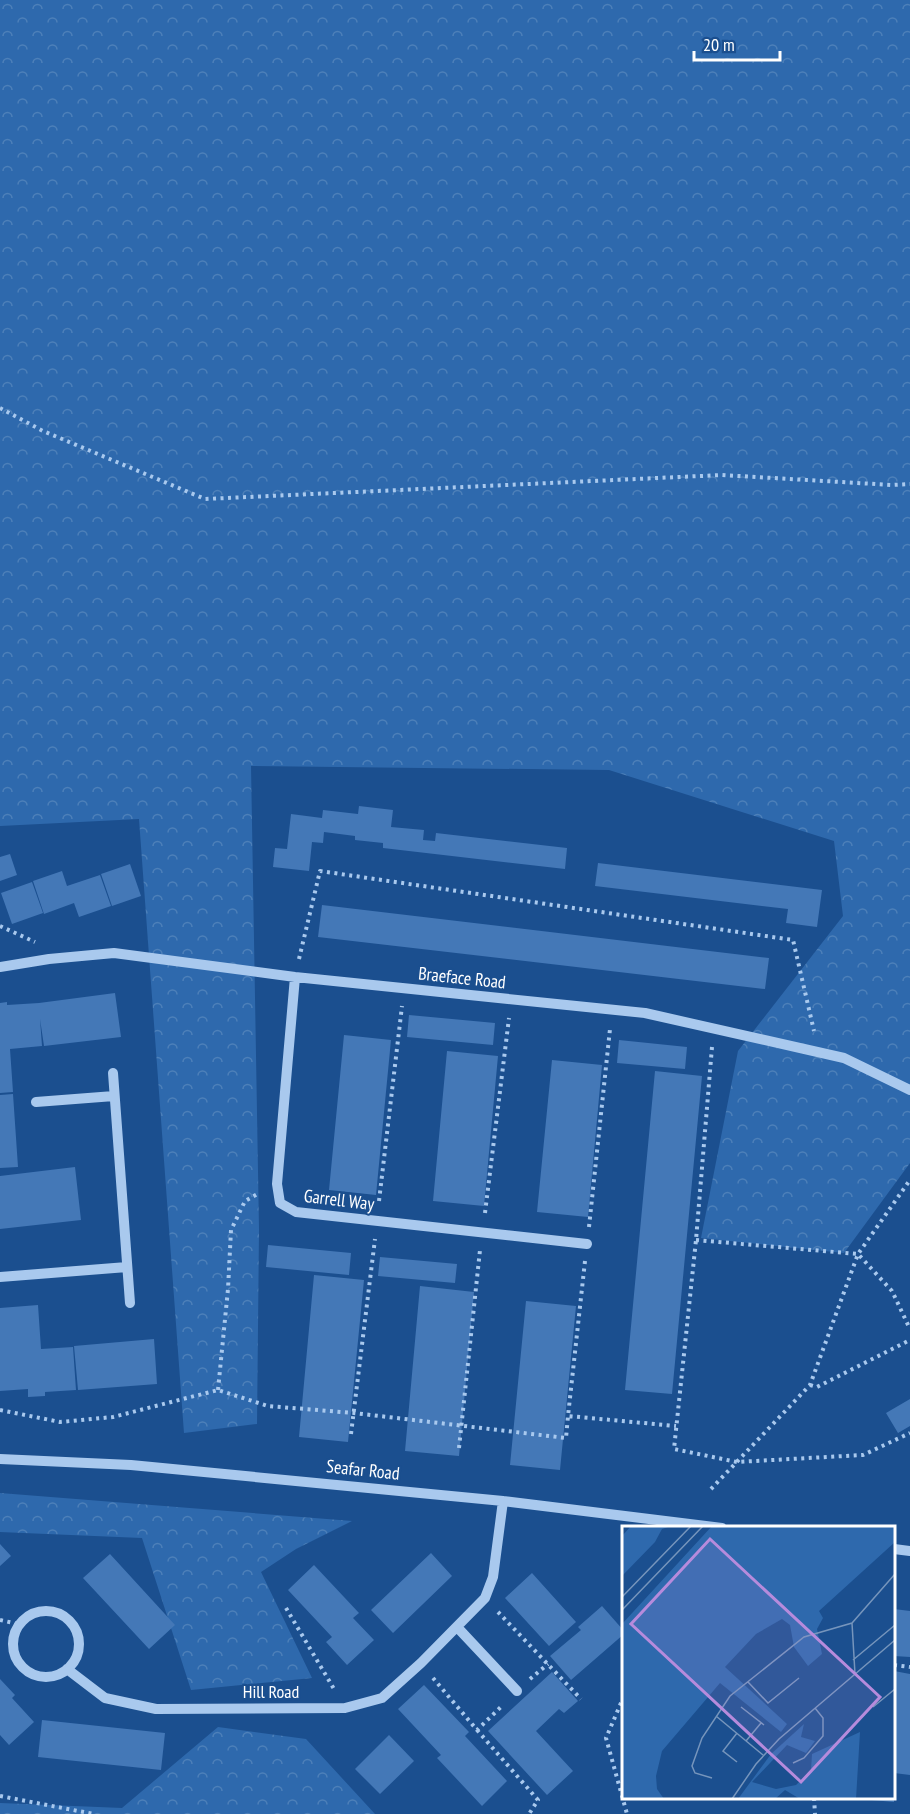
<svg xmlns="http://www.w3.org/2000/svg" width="910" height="1814" font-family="'PT Sans Narrow',sans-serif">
<defs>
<pattern id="forest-crowns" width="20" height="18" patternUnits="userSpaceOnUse" patternTransform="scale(1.5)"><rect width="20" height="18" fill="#2e69ad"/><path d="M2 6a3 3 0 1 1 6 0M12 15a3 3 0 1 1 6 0" fill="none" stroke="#4d80b9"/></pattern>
</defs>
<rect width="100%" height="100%" fill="#1b4f8f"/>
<!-- forest -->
<path fill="url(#forest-crowns)" d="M0 0H910V1163L844 1253 701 1238 738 1051 843 916 834 841 609 770 251 766 259 1229 257 1424 184 1433 139 819 0 826Z
M0 1493 352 1521 296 1549 261 1572 312 1678 191 1690 142 1538 0 1532Z
M218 1727 306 1739 375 1814H0V1803L122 1808Z"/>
<!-- building -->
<path fill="#4478b7" d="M359 806 393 810 391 827 424 830 423 840 435 841 436 833 567 848 565 869 383 848V843L355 840V836L324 832 323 843 312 842 309 871 273 867 275 848 287 849 291 814 322 818 323 810 358 814Z
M10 854 17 875 0 881V857Z
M598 863 822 890 817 927 786 923 788 909 595 886Z
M130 864 141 896 112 906 101 874Z
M62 871 67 886 100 875 111 906 79 917 74 903 44 914 33 881Z
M32 882 43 913 12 924 1 893Z
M322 905 769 958 765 989 318 937Z
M115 993 121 1037 44 1046 40 1019 42 1046 10 1049 13 1092 0 1093V1003L7 1002V1005L39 1003Z
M409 1015 495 1023 493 1045 407 1037Z
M344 1035 391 1040 376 1195 329 1190Z
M619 1040 687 1047 685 1069 617 1063Z
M447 1051 498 1056 484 1206 433 1201Z
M552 1060 602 1065 588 1217 537 1212Z
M655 1071 702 1076 672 1394 625 1390Z
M13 1094 18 1167 0 1168V1095Z
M75 1167 81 1220 0 1229V1176Z
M268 1245 351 1253 349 1275 266 1267Z
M380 1257 457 1264 455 1283 378 1276Z
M314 1275 364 1280 348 1442 299 1437Z
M420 1286 474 1292 459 1456 405 1451Z
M526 1301 576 1306 560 1470 510 1465Z
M38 1305 41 1349 73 1347 76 1390 45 1392V1396L28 1397V1389L0 1391V1308Z
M154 1339 157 1384 78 1390 74 1346Z
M910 1399V1426L898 1433 886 1413Z
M0 1544 11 1556 0 1566Z
M431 1553 452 1576 393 1633 371 1610Z
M110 1554 175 1625 149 1649 83 1578Z
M314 1565 359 1613 353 1618 374 1640 347 1665 326 1642 332 1637 288 1590Z
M532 1573 576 1622 549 1646 505 1598Z
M602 1606 624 1631V1634L571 1680 550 1656 581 1630 578 1627Z
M894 1609 910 1611V1657L894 1656Z
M894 1671 910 1674V1775L894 1773Z
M552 1672 578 1701 564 1713 559 1709 536 1731 573 1771 547 1795 488 1731Z
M0 1679 15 1695 12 1698 34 1722 9 1745 0 1735Z
M424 1685 469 1732 465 1736 507 1781 482 1806 437 1758 441 1755 398 1709Z
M42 1720 165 1733 161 1770 38 1757Z
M389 1735 414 1761 380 1794 355 1769Z
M861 1798H894V1802L861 1799Z"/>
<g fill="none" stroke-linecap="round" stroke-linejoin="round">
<!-- path -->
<path stroke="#a9c9ee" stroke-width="4" stroke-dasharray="3 4.5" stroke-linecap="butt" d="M0 408 43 431 205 499 722 475 892 485 910 484
M0 926 35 942
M299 959 320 871 793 940 814 1031
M712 1047 696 1240 674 1449 737 1462 863 1455 910 1433
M379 1201 402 1006
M485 1213 509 1018
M589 1227 610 1029
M696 1240 858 1254 892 1291 910 1329
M585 1261 568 1416 676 1426
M810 1385 817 1387 910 1340
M218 1390 228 1289 231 1230 245 1201 259 1193
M0 1410 60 1422 113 1417 218 1390 268 1406 354 1413 566 1438 568 1416
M351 1434 375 1239
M459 1448 480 1250
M711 1489 810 1385 858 1254 910 1180
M286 1608 334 1689
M498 1612 581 1699
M0 1620 18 1624
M894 1665 910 1667
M433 1678 477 1730 503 1705
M530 1679 548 1664
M624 1696 606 1738 627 1814
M477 1730 538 1800 529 1814
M0 1796 94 1814
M814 1798 815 1814"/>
<!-- minor -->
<path stroke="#a9c9ee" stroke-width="10" d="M0 967 49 959 114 953 295 977 645 1013 844 1058 910 1090
M295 977 277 1184 280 1203 296 1212 587 1244
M113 1073 130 1303
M36 1102 114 1096
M0 1277 127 1267
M0 1459 131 1465 503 1501 722 1528
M894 1549 910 1551
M13 1644a33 33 0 1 1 66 0a33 33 0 1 1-66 0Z
M457 1627 517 1691
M67 1669 105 1698 156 1709 345 1708 382 1698 421 1663 485 1598 493 1577 503 1501"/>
</g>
<g text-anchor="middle" stroke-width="4.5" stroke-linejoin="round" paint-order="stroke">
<!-- street labels -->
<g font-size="18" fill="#fff" stroke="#1b4f8f">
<text transform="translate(462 978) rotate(6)" y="6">Braeface Road</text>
<text transform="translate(339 1200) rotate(7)" y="6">Garrell Way</text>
<text transform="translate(363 1470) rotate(6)" y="6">Seafar Road</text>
<text x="271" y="1698">Hill Road</text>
</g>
</g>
<!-- overview -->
<g transform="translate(622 1526)">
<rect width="273" height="273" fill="#1b4f8f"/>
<path d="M9 0H49L40 3 33 16 0 50V10ZM90 0H273V16L197 85 201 92 195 103 200 128 186 140 172 121 168 99 160 93 134 108 103 141 165 198 159 206 98 157 40 225 34 250 35 263 42 273H0V98ZM182 198 179 211 193 215 184 227 165 219 130 256 154 263 174 259 189 244 190 228 238 206 234 273H178L163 264 153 273H116L149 228Z" fill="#2e69ad"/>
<path fill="none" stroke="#7695bc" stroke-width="1.5" d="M0 71 69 0M0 84 81 0M230 97 233 148M231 134 273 99M126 156 146 177 177 152M119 181 142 199M251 181 273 163M94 190 141 229M115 207 101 225 115 236M124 215 139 197M171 237 182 232 201 210V192L193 182M90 252 73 247 70 240 80 212 108 170 182 111 230 97 273 48M110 273 134 238 157 213 273 114"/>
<path fill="#b68bdc" fill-opacity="0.15" stroke="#b68bdc" stroke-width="3" d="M88 13 258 171 179 256 9 98Z"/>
<rect width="273" height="273" fill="none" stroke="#fff" stroke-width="3"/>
</g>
<!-- scale -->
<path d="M694 51v9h86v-9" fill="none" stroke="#ffffff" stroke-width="3"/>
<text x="703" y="51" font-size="18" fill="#ffffff" stroke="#1b4f8f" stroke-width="4.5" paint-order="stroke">20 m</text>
</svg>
